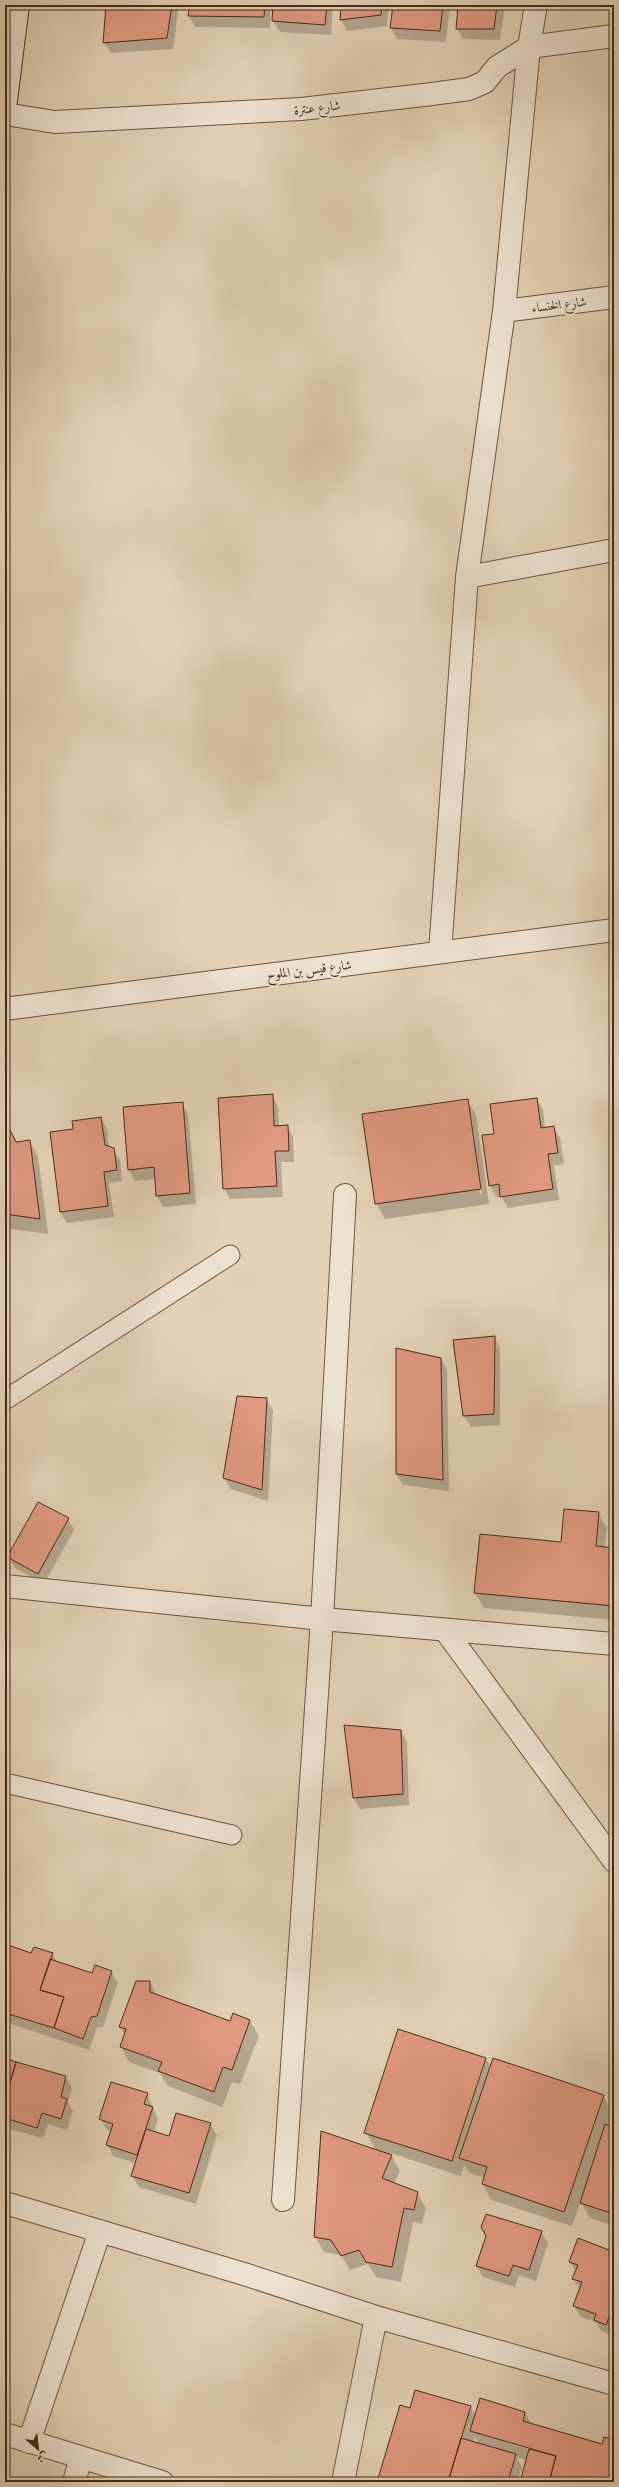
<svg xmlns="http://www.w3.org/2000/svg" width="619" height="2487" font-family="'Gentium Book Plus',Amiri,serif">
<rect width="100%" height="100%" fill="#e4d2b8"/>
<filter id="stains"><feTurbulence type="fractalNoise" baseFrequency=".005" numOctaves="4"/><feColorMatrix values="0 0 0 0 .2 0 0 0 0 .09 0 0 0 0 .02 0 0 0 .5 -.17"/></filter>
<radialGradient id="worn" r=".72"><stop offset=".6" stop-color="#630" stop-opacity="0"/><stop offset="1" stop-color="#630" stop-opacity=".3"/></radialGradient>
<!-- shadow -->
<path fill="#0003" fill-rule="evenodd" d="M107 5H179L173 49 111 53 104 42Z
M191 5H271L270 28 195 27 189 16Z
M274 5H333L331 35 280 32 273 21Z
M342 5H389L387 26 347 31 341 20Z
M394 5H450L446 42 397 39 391 28Z
M459 5H505L500 40 463 39 457 28Z
M272 1095 278 1107 279 1126H287L293 1137 294 1162H281L283 1197 230 1199 224 1188Z
M536 1099 543 1110 545 1128 553 1127 560 1138 564 1164 554 1165 559 1200 508 1208 501 1196 496 1197 490 1185 496 1135Z
M467 1100 476 1115 489 1204 385 1219 376 1203ZM469 1115H471L482 1194H480Z
M182 1103 188 1114 196 1204 163 1207 157 1196 156 1179 135 1181 129 1170Z
M101 1118 107 1129 109 1148 113 1149 120 1160 122 1181 109 1183 114 1217 67 1223 60 1212 74 1130Z
M7 1125 17 1143 29 1141 38 1156 48 1234 5 1228V1126Z
M494 1337 500 1348V1425L471 1427 464 1416 454 1341Z
M441 1358 447 1370 449 1491 403 1485 396 1474Z
M266 1399 273 1410 268 1501 231 1489 224 1478Z
M598 1513 607 1528 605 1548 614 1549V1620L484 1608 475 1593 481 1535 562 1543Z
M68 1519 74 1530 44 1584 15 1568 9 1557Z
M401 1731 407 1742 409 1805 360 1809 354 1798Z
M32 1954H52L57 1962 92 1974 111 1972 118 1983 103 2027H97L89 2050 5 2022V1956Z
M150 1982 157 1996 231 2023 234 2015 250 2021 259 2036 240 2084 232 2082 222 2107 168 2086 160 2073 129 2062 121 2047 125 2035 120 2027Z
M5 2058 66 2077 72 2088 68 2102 73 2111 67 2130 48 2124 43 2138 5 2128Z
M486 2059 491 2067 603 2096 612 2111 607 2125 614 2128V2226L590 2218 581 2202 572 2226 491 2200 483 2184 485 2178 469 2173 464 2165 461 2176 390 2153 400 2171 394 2184 417 2193 426 2208 422 2224 413 2222 401 2282 376 2277 368 2264 350 2270 341 2255 324 2252 315 2237 376 2150 366 2133Z
M147 2094 158 2119 154 2132 169 2137 210 2124 217 2135 196 2204 139 2187 132 2176 136 2163 113 2156 107 2144 111 2132 107 2130 100 2119Z
M541 2232 548 2243 536 2281 519 2275 515 2287 483 2277 477 2266Z
M614 2253V2330L612 2335 601 2331 596 2322 581 2317 574 2306 580 2290 573 2278 576 2272 570 2262Z
M470 2407 476 2416 525 2412 532 2424 602 2445 614 2441V2482H521L527 2460 516 2457 522 2466 517 2482H378L410 2409ZM482 2433 534 2449V2451L482 2435ZM475 2437 479 2444 473 2442Z"/>
<!-- building -->
<path fill="#e19a82" stroke="#462b18" d="M106 5H172L167 38 103 43Z
M190 5H265L264 17 188 16Z
M273 5H327L325 25 272 21Z
M341 5H382L381 15 340 20Z
M393 5H443L440 31 390 28Z
M458 5H497L494 29H456Z
M273 1094 274 1126 288 1125 289 1151H275L277 1186 223 1189 218 1098Z
M537 1098 541 1128 554 1126 558 1153 548 1154 553 1189 500 1197 499 1184 489 1186 482 1135 494 1134 490 1104Z
M468 1099 481 1189 375 1204 362 1114Z
M183 1102 190 1193 156 1196 154 1167 128 1170 123 1107Z
M101 1117 105 1145 114 1148 117 1170 104 1172 108 1206 60 1212 50 1132 73 1129 72 1121Z
M7 1124 16 1142 30 1140 40 1219 5 1214V1125Z
M495 1336 494 1414 463 1416 453 1340Z
M396 1348 441 1358 443 1480 396 1474Z
M237 1396 267 1398 262 1490 223 1478Z
M38 1502 69 1518 38 1574 7 1557Z
M564 1509 599 1512 596 1546 614 1548V1606L474 1593 480 1534 561 1542Z
M344 1725 401 1730 403 1794 353 1798Z
M8 1945 31 1953 34 1947 53 1953 40 1990 64 1997 54 2028 5 2013V1953Z
M50 1959 92 1973 95 1965 112 1971 97 2016 91 2017 83 2039 54 2028 64 1997 40 1990Z
M136 1981H150V1992L230 2021 233 2013 250 2020 232 2070 223 2067 214 2092 158 2071 162 2062 120 2047 126 2029 119 2027Z
M398 2029 486 2058 452 2161 364 2133Z
M5 2058 16 2062 5 2100Z
M493 2058 604 2095 564 2212 482 2184 487 2167 459 2158Z
M16 2062 66 2076 61 2097 67 2099 61 2119 42 2113 37 2128 5 2118V2100Z
M111 2082 148 2093 144 2104 153 2107 137 2155 106 2145 113 2124 99 2119Z
M176 2113 211 2123 189 2193 131 2176 146 2129 169 2136Z
M605 2124 614 2127V2214L580 2203Z
M321 2131 392 2155 382 2178 418 2192 414 2210 404 2208 392 2267 366 2262 359 2250 341 2256 331 2240 314 2237Z
M486 2214 542 2231 529 2270 513 2265 509 2276 476 2266 486 2236 481 2227Z
M578 2238 614 2252V2303L606 2325 594 2320 596 2314 573 2306 582 2282 572 2279 578 2265 569 2262Z
M415 2390 471 2406 448 2482H377L400 2405 410 2408Z
M480 2398 525 2412 523 2421 602 2444 604 2437 614 2440V2482H549L556 2456 470 2431Z
M461 2438 516 2454 508 2482H448Z
M529 2449 556 2456 549 2482H520Z"/>
<g fill="none" stroke-linecap="round" stroke-linejoin="round">
<defs>
<path id="lane" d="M5 1400 230 1255
M5 1783 232 1835"/>
<path id="street" d="M5 114 55 122 301 109 424 95 469 89 485 82 497 67 529 47 614 36
M504 311 614 297
M467 577 614 550
M440 952 467 577 504 311 529 47 536 5
M5 1009 614 930
M5 1586 322 1619 614 1644
M445 1630 614 1861
M283 2200 322 1619 345 1195
M5 2203 244 2274 376 2317 614 2384
M5 2434 162 2482
M29 2442 100 2231
M74 2482 81 2457
M343 2482 376 2317"/>
<path id="secondary" d="M5 108 18 5"/>
</defs>
<!-- lane casing -->
<use href="#lane" stroke="#6e5540" stroke-width="21"/>
<!-- street casing -->
<use href="#street" stroke="#6e5540" stroke-width="24"/>
<!-- secondary casing -->
<use href="#secondary" stroke="#462b18" stroke-width="24"/>
<!-- lane -->
<use href="#lane" stroke="#ede2d1" stroke-width="19"/>
<!-- street -->
<use href="#street" stroke="#ede2d1" stroke-width="22"/>
<!-- secondary -->
<use href="#secondary" stroke="#ede2d1" stroke-width="22"/>
</g>
<g text-anchor="middle" stroke-width="4" stroke-linejoin="round" paint-order="stroke">
<!-- street labels -->
<g font-size="13" fill="#462b18" stroke="#ede2d1">
<text transform="translate(317 107) rotate(-6)" y="5">شارع عنترة</text>
<text transform="translate(559 304) rotate(-7)" y="5">شارع الخنساء</text>
<text transform="translate(309 969) rotate(-7)" y="5">شارع قيس بن الملوح</text>
</g>
</g>
<!-- margin -->
<rect width="619" height="2487" fill="none" stroke="#e4d2b8" stroke-width="20"/>
<rect x="6" y="6" width="607" height="2475" fill="none" stroke="#462b18" stroke-width="2"/>
<rect x="10" y="10" width="599" height="2467" fill="none" stroke="#462b18"/>
<!-- north arrow -->
<g transform="translate(38 2449) rotate(152)" stroke="#ede2d1" stroke-width="3" paint-order="stroke">
<path d="M0-3L7 15L0 10L-7 15Z" fill="#462b18"/>
<text y="-6" font-size="11" font-weight="bold" text-anchor="middle" fill="#462b18">ش</text>
</g>
<rect width="100%" height="100%" filter="url(#stains)"/>
<rect width="100%" height="100%" fill="url(#worn)"/>
</svg>
